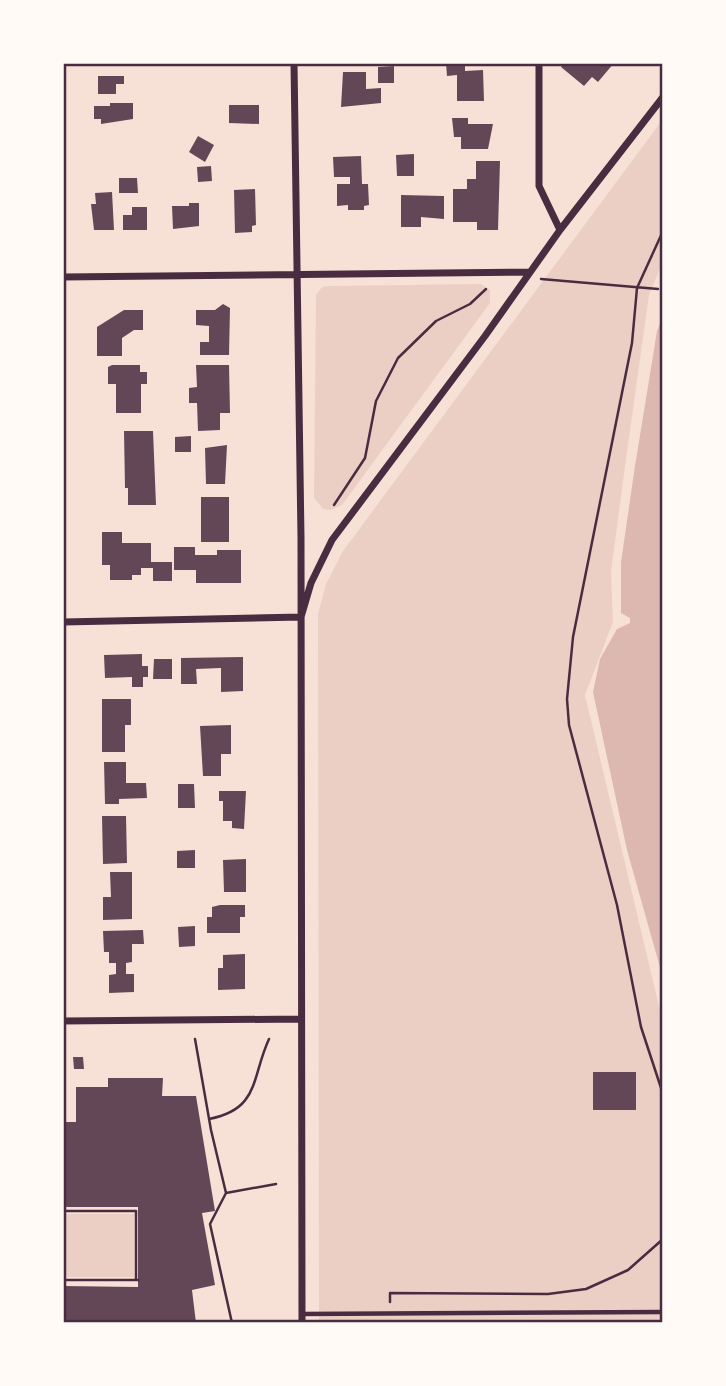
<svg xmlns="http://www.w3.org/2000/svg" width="726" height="1386" font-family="Rubik,sans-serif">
<rect width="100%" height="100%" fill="#f7e1d7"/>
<!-- green -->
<path fill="#ebcfc5" d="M663 119V261L649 295 626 459 611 572 613 622 585 695 663 1023V1323H319L318 614 326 584 343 551Z
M481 284 490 290V303L342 505 330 510 323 509 314 498 316 295 322 287 331 286Z
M63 1214H134V1277H63Z"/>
<!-- water -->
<path fill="#dcb8b0" d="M663 316V978L627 850 593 692 600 659 617 629 630 623V618L621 613V562L635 466 657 331Z"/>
<!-- building -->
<path fill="#644757" d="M446 63H465V71L483 70 484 101H457V75L447 76Z
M564 63H614L598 82 592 77 584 86 561 67Z
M394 66V83H378V67Z
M343 72H366V89L381 88V103L341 107Z
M98 76H124V84H116V94H98Z
M110 103H133V119L101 124V119H94V106H110Z
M229 105H259V124L229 123Z
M452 118H468V124H493L488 149H461V137H454Z
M198 136 214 145 205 162 189 152Z
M414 154V176H397L396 155Z
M361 156 362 184H368L369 205 364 206V210H348V205L337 206V184H350V177H334L333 157Z
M476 161H500L498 230H477V222H453V189H467V179H476Z
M211 166 212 181 198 182 197 167Z
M119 178H137L138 193H119Z
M255 189 256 225 252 226V232L235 233 234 190Z
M112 192 114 230H94L91 204H96L95 193Z
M401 195 444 196V219L421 217V227H401Z
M189 203H199V226L173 229 172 206H189Z
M132 207H147V230H123V215H132Z
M223 304 230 308 229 355H200V342H209V326L196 325V310H215Z
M124 310H143V330H134L122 338V356H97V327Z
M112 365H140V372H147V384H141V413H116V384H108V367Z
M196 365H229L230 413H220V430L198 431 197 403H189V388L197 387Z
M124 431H153L156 505H128V488H125Z
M191 436V452H175V437Z
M227 445 225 484H206L205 448Z
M201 497H229V542H201Z
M102 532H122V543H151V562H172V581H153V568H141V575H132V580H110V565H102Z
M174 547H195V555H217V550H241V583H196V570H174Z
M142 654V666H148V677H143V687H132V677L105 678 104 655Z
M243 657V691L221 692V668L196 669 197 684H181V658Z
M154 659H172V679H153Z
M102 699H131V725H125V752H102Z
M231 725V754H221V776H203L200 726Z
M104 762H126V783H146L147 798 119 799V804H105Z
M178 784H194L195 808H178Z
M219 791H246L244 829 232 828V821H223V801H219Z
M102 816H126L127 863 103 864Z
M195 850V868H177V851Z
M246 859V892H224L223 860Z
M110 872H132V919L103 920V897H111Z
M220 905H245V917H240V933H207V917H212V907Z
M195 926V946L179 947 178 927Z
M143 930 144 944H132V962L126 963V974H134V992L109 993V975L116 974V963H109V952H104L103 931Z
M245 954V989L218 990V968H223V955Z
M73 1057H83L84 1069H74Z
M593 1072H636V1110H593Z
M108 1078H163L162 1096H196L215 1211 202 1213 215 1285 192 1290 196 1323H63V1286L138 1287V1207H63V1122H76V1087H108Z"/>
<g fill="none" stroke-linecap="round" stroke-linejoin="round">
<!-- path -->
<path stroke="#4a2c40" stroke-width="2.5" d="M663 231 637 288 632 343 573 637 567 699 569 725 617 905 641 1027 663 1094
M541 279 658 289
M334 505 365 458 376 401 398 358 436 321 470 304 486 289
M195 1039 211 1130 226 1193
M209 1119C260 1109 251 1078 269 1039
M63 1211H136V1280
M63 1280H138
M390 1302V1293L548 1294 586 1289 628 1270 663 1239
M232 1323 210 1224 226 1193 276 1184"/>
<!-- service -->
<path stroke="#4a2c40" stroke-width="4.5" d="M302 1314 663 1312"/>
<!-- minor -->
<path stroke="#4a2c40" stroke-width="7" d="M294 63 301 538 302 1323
M539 63V186L560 230
M63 277 530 272
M63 622 301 617 311 583 332 540 485 336 560 230 663 97
M63 1021 300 1019"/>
</g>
<!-- border -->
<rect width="726" height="1386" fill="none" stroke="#fffaf5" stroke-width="130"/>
<rect x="65" y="65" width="596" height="1256" fill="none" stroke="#4a2c40" stroke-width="2.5"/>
</svg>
